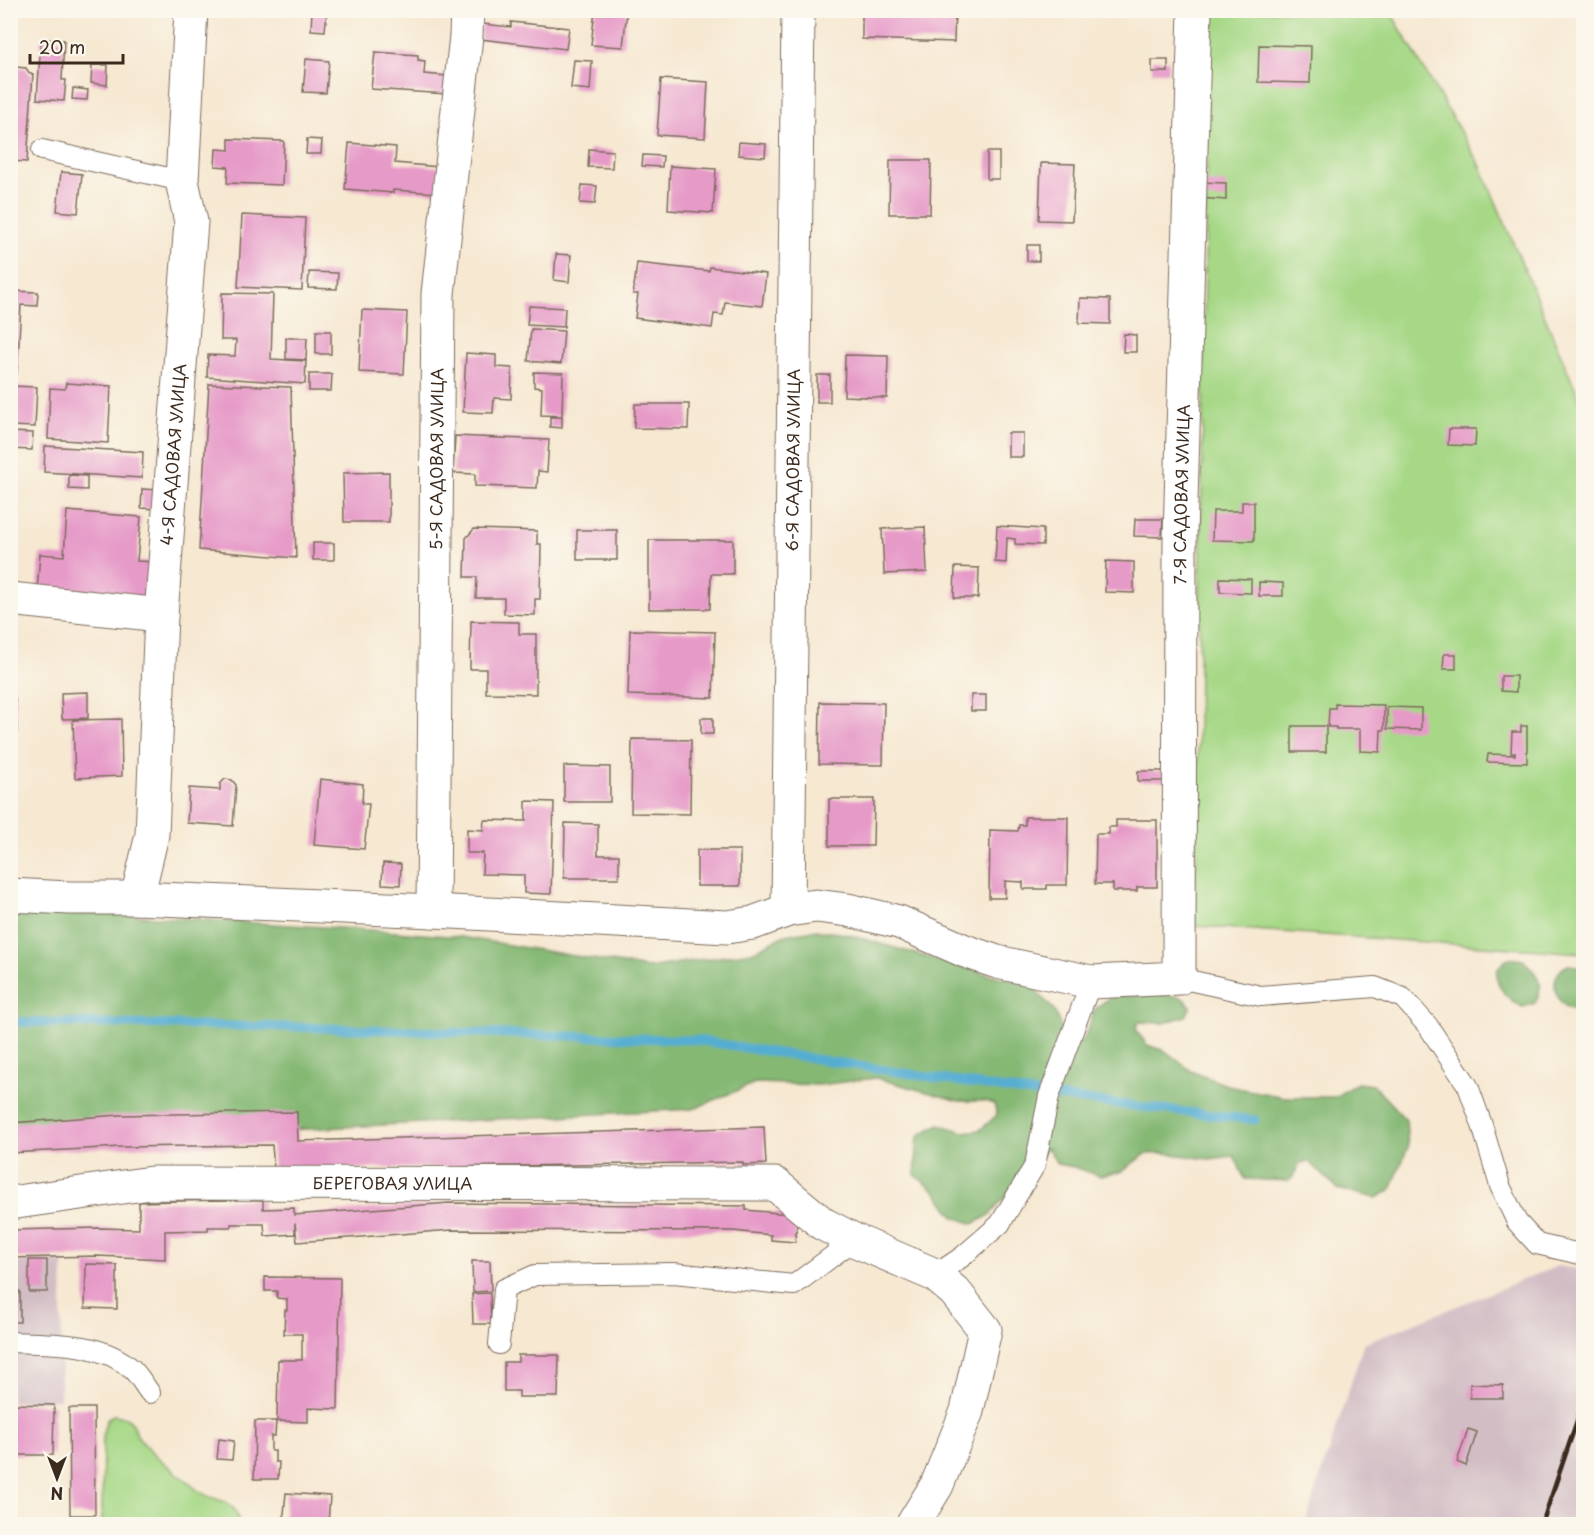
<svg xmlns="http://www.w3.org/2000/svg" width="1594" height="1535" font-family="'Playpen Sans',sans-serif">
<rect width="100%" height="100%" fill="#fbf7ec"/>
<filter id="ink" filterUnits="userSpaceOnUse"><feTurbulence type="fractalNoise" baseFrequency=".0167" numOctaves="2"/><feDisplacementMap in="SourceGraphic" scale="12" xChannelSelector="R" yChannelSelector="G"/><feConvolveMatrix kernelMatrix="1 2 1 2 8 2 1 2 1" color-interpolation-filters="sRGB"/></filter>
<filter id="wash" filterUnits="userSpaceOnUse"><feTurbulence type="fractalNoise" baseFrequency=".008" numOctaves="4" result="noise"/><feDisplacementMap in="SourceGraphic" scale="24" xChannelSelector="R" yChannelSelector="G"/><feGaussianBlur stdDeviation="1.35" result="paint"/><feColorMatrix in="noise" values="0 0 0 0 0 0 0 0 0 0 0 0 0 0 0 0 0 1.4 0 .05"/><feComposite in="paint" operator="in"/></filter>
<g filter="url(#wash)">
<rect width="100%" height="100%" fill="#f6e8d1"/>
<!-- industrial -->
<path fill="#d2bdc5" d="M63 1261 60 1400 11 1402 10 1262Z
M1558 1266 1583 1270V1524H1305L1364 1343Z"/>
<!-- green -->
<path fill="#a6d886" stroke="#708152" stroke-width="1.5" d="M1209 11H1390L1481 167 1583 407V953L1195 926Z
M114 1415C120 1416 127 1417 131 1422 134 1426 135 1431 137 1435 149 1454 178 1473 196 1489 213 1504 236 1495 239 1524H102L103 1435C105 1425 105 1418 114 1415Z"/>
<!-- forest -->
<path fill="#84b873" stroke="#607148" stroke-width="1.5" d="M10 914H109L356 929 461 937 647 968 752 952 785 935 814 930 846 934 987 974 1030 984 1054 1010 1071 1052 1084 1039 1095 1009 1110 997 1154 993 1181 997 1191 1006 1186 1016 1164 1023 1138 1022 1136 1030 1147 1045 1165 1051 1193 1072 1232 1087 1284 1097H1335L1357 1083 1373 1085 1406 1120 1408 1147 1391 1190 1376 1198 1338 1189 1308 1161 1299 1164 1293 1177 1288 1181 1245 1179 1234 1156 1209 1159 1164 1153 1146 1154 1120 1172 1100 1176 1074 1167 1057 1164 1048 1148 1027 1166 1009 1192 990 1215 973 1224 954 1217 936 1192 915 1175 918 1136 939 1124 964 1132 980 1130 997 1115 994 1104 984 1101H959L876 1078 819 1085 755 1083 693 1109 249 1132 11 1127Z
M1508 958 1523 960C1538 975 1546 982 1535 1003L1523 1007C1509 1001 1493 986 1498 969 1500 965 1504 961 1508 958Z
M1568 965 1578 966 1583 969V1009C1583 1010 1574 1010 1574 1010 1557 1007 1549 983 1560 971 1562 968 1565 967 1568 965Z"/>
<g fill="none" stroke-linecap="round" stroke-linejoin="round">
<!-- stream -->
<path stroke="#55add2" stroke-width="9" d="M10 1022 291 1027 696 1040 1049 1096 1255 1120"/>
</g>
<g id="blocks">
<!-- building -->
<path fill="#e69ac8" d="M312 10H327L325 31 311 30Z
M595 10H627L623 47 591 45Z
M862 10H955L954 42 862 39Z
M511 22 569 28 566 49 480 39 482 24 511 27Z
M41 39 64 40 62 80H66L64 101 37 99Z
M1259 45 1311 46 1310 83 1258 82Z
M375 52 418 55V60L425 61 424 74 448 76 447 94 371 89Z
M306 59 329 61 326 93 303 92Z
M574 60 592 61 590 90 571 88Z
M1152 60H1168V72H1152Z
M92 65H108L107 85 91 83Z
M15 67 26 68 30 74H33L27 162 10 161V71Z
M661 79 708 82 705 138 657 135Z
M73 88 88 90 87 100 72 99Z
M229 139 284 141 282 185 227 183 228 167 215 166 216 149 229 150Z
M307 139 322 140 321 154H306Z
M739 142 766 144 765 157 738 155Z
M349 143 396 147 395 163 439 167 437 193 393 190V193L345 189Z
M589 149 613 151 612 168 588 167Z
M987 152H999V179H987Z
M643 155 663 156 662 167 642 166Z
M890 160H931L930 214H889Z
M1041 163 1075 164 1072 221 1039 220Z
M670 166 716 169 713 213 668 210Z
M61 172 82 174 78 213 57 211Z
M1199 182 1226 183V200L1199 198Z
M582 185 597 186 595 204 580 203Z
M242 215 305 218 302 290 238 287Z
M1027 245H1039V261H1027Z
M556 254 571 255 569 282 554 280Z
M637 263 709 271 710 267 766 274 762 306 725 302 723 315 714 314 712 328 635 318 638 294H633Z
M309 272 338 273 337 289 308 288Z
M10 291 38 292 37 306 21 305 17 374 10 373Z
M222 293 273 294 271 359 306 361 305 384 207 377 208 355 235 356 236 340H221Z
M1080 298 1110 299V324L1079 323Z
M529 306 565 308 564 327 527 325Z
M362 310 407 312 404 374 359 372Z
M531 329 564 331 561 364 528 361Z
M316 331H331V354H316Z
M1124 334 1136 335V352H1123Z
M286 338H307L306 360 286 359Z
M466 353 496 355V367L512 368 511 399 494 398 493 413 463 412Z
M845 355 888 356 887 398 844 396Z
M534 372 563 373 562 416 541 415 542 388 534 387Z
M309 374H332L331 391H309Z
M817 375H830V402H817Z
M66 383 111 386 108 443 48 439 50 388 65 389Z
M209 384 291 387 296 558 199 550Z
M10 386 37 387 35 427 10 426Z
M635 404H689L688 429 634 428Z
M550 417H562V428L550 427Z
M1449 429H1476L1475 446 1448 445Z
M10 432 33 433 32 450 10 449Z
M1008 433H1023V457H1008Z
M455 436 549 440 547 472 538 471 537 488 475 486V474L453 473Z
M45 446 143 452 142 478 44 472Z
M389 472V522H344L343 473Z
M69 475 87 476V490L69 489Z
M142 489 159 490 158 509 141 508Z
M1242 502H1254V541L1212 540 1213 511H1242Z
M67 511 141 517 137 561 156 562 153 601 37 591 40 554 64 556Z
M1135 519H1163L1162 537 1134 536Z
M997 526 1043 529V545L1015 544V539L1007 538 1006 563 995 562Z
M925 527 927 572 884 574 882 529Z
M474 529 537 531V544H541L540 599H535V615L504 614V598H476L477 577H465L466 538Z
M577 530H617V560H577Z
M649 540H733V574H711L710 609H649Z
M313 543H334V560H313Z
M1106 561 1134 562V593L1105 592Z
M955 567 979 568 978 598H954Z
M1220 578 1251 579V593L1220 592Z
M1259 582 1283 583V596H1259Z
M471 621 519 622V634H536V694L486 693V669H470Z
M630 630 715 632 713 698 628 695Z
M1444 654H1456V669H1443Z
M1501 676H1516V692L1501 691Z
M88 692V718L62 719 61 693Z
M971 695H986V711H971Z
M10 697H15L17 731H10Z
M820 702 884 703 883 765 819 764Z
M1335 704 1384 705V730H1381L1380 752 1360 751V729H1336V727H1328L1329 708H1335Z
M1387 707 1421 708V730L1387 729Z
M701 718H713V734H701Z
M121 719 122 776 75 778 73 720Z
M1292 726H1326V752H1292Z
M1521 726H1527V763L1487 762 1488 754 1515 755V753H1511L1512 732H1521Z
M632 739 691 740 690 814 631 813Z
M564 766 610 767V802H564Z
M1138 771H1164V781H1138Z
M225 779 232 780 236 785 233 826 187 823 189 788 220 790V784Z
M320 779 363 784 362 804H369L364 849 314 845Z
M829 799H874L873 846H829Z
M526 801 554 802 551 894 524 893V875L482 874 483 853H467V829L483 830 484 820 526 821Z
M1025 817H1068L1067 885H1047V889H1023V882L1005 881V898H989L990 830 1018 831 1019 825H1025Z
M1116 820H1157V887H1137V891H1113V884H1095L1096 834H1109V827H1116Z
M565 823 598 824V855H619V878H564Z
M697 850H740V886H697Z
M383 863 401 864 400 885 382 884Z
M297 1112 298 1141 764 1127 766 1164 743 1165V1162L274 1170 272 1145 122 1147 10 1153V1123L120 1115Z
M263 1199V1209L294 1208V1215L449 1203 746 1206V1210L798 1215 795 1242 771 1240V1235L733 1231 452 1230 297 1242 295 1223V1234L265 1236 264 1224H231V1227H208V1230L165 1231V1259L97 1256 10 1258V1230L99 1228 139 1229V1202Z
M29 1260H47V1292H29Z
M472 1261H490L491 1291 473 1292Z
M86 1264 117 1265V1309L85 1308Z
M265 1277 340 1278 338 1409 308 1408V1422L277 1421 278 1360H302V1334H284L285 1310H287V1299L277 1298V1291H265Z
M10 1291H20V1322H10Z
M490 1293 491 1324H473L472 1294Z
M518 1355H559L558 1397H519V1391H504V1362H518Z
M1470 1384 1503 1385V1398H1470Z
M10 1404 54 1405 53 1455H10Z
M69 1408H94L95 1515H70Z
M255 1421H276L275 1436H271V1451H275V1462H279L278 1479H254Z
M1468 1429 1477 1432 1466 1466 1457 1462Z
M219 1439 234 1441 232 1460 217 1459Z
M286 1493 330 1496 328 1524H283Z"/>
</g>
</g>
<g filter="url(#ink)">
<use href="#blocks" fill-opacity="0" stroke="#7c6c5d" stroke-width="1.5"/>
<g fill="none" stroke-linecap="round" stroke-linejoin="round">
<defs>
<path id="service" d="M42 150 182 181
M1179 978 1261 996 1375 987 1403 998 1428 1026 1468 1086 1482 1125 1500 1186 1517 1222 1537 1244 1584 1255
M935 1275 962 1257 1000 1224 1035 1165 1049 1096 1091 982
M10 1342C51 1344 100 1340 133 1370 139 1376 144 1385 150 1393
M499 1344 504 1289 535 1275 674 1273 794 1285 854 1240"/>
<g id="minor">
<path d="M10 599 161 615"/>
<path id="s1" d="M10 895 69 898H137L433 911 727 927 753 923 788 910 816 906 848 910 899 922 965 951 997 962 1091 982 1179 978 1180 537 1195 10"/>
<path id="s2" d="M137 898 152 835 161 615 191 222 182 181 191 10"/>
<path id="s3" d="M788 910 798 10"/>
<path id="s4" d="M433 911 438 294 466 36 467 10"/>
<path id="s5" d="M10 1203 151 1183 775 1184 823 1224 854 1240 935 1275 955 1292 985 1330 967 1411 937 1485 913 1524"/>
</g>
</defs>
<!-- service casing -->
<use href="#service" stroke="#7c6c5d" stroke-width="22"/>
<!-- minor casing -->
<use href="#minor" stroke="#7c6c5d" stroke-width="35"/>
<!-- service -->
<use href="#service" stroke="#fff" stroke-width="20"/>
<!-- minor -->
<use href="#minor" stroke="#fff" stroke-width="33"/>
<!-- rail -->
<path stroke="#3b2a1e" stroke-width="4.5" d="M1542 1524 1584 1400"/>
</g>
</g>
<g text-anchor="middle" stroke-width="5" stroke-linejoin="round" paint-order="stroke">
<!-- street labels -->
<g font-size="16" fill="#3b2a1e" stroke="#fbf7ec">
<text dy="6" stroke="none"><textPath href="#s2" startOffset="446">4-Я САДОВАЯ УЛИЦА</textPath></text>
<text dy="6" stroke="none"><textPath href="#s4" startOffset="452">5-Я САДОВАЯ УЛИЦА</textPath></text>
<text dy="6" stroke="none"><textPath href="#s3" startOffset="450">6-Я САДОВАЯ УЛИЦА</textPath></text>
<text dy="6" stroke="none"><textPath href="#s1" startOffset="1668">7-Я САДОВАЯ УЛИЦА</textPath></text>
<text dy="6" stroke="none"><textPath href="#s5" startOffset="384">БЕРЕГОВАЯ УЛИЦА</textPath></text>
</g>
</g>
<!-- margin -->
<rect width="1594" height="1535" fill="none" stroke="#fbf7ec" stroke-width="36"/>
<!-- north arrow -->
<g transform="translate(57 1478) rotate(180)" stroke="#fbf7ec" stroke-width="4.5" paint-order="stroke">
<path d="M0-4.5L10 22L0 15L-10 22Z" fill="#3b2a1e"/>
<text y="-9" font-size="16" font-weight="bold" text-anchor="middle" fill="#3b2a1e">N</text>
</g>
<!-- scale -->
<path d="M30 54v9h93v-9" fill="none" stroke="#3b2a1e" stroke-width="3"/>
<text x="39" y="54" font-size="18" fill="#3b2a1e" stroke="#fbf7ec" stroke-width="4.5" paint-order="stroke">20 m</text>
</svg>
